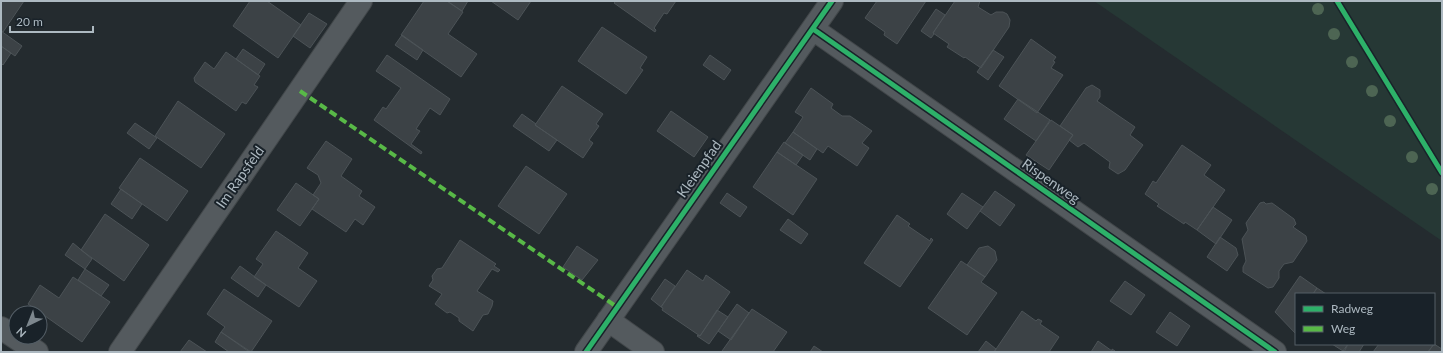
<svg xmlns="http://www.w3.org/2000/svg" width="1443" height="353" font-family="Lato,sans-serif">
<rect width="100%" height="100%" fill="#242b2f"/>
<!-- green -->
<path fill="#263835" d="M1094 1H1442V241Z"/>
<!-- building -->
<path fill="#3c4246" stroke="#4c5357" d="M1 1H24L3 32 1 31Z
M250 1H267L301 25 278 58 233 26Z
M424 1H447L463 12 448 34 477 54 461 77 401 35Z
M447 1H468L462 11Z
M491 1H531L518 20Z
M616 1H676L667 14 664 13 654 28 656 30 655 32 614 3Z
M877 1H926L897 44 884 35 885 32 865 18Z
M955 1H980L978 7 991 15 996 12H1003L1007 14 1010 20 1009 27 981 68 965 57 964 58 947 47 949 44 933 33Z
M936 9 945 15 933 33 934 34 931 38 921 31Z
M309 13 327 24 310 48 293 36Z
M602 27 647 57 640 68 643 70 626 94 578 61Z
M1 31 22 46 15 56 1 46Z
M402 35 423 50 417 60 395 45Z
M1031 39 1056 57 1053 61 1055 62 1051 68 1063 75 1037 113 999 86Z
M1 46 11 53 3 65 1 63Z
M243 49 265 64 258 75 236 59Z
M993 50 1004 57 988 80 977 72Z
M226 52 260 76 254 85 258 87 246 104 242 102 236 111 195 82 194 78 205 62 214 69Z
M387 55 450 99 440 115 430 108 416 129 420 131 411 144 422 152 421 154 374 120 383 107 386 109 401 88 376 71Z
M710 55 731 70 724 80 703 65Z
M1092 85 1100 90V97L1097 101 1135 127 1130 135 1143 145 1125 170 1118 174 1109 168 1110 162 1084 143 1078 147 1069 140 1073 135 1060 126 1086 88Z
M562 86 603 114 596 124 599 126 589 140 593 143 583 158 535 125Z
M811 88 833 104 831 108 842 116H850L872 131 862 143 869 148 857 166 828 146 823 153 793 132 803 117 795 112Z
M1018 99 1050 120 1036 141 1004 119Z
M178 101 225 134 201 168 155 136Z
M671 111 708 137 694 157 657 131Z
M522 114 536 124 535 125 557 140 549 151 513 126Z
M1051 120 1073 135 1049 170 1026 155Z
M135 123 157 138 149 149 127 133Z
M793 132 817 149 810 160 785 143Z
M326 141 352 159 341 176 362 191 359 196 375 207 363 225 355 219 346 232 312 209 319 199 313 195 321 183 318 175 307 168Z
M784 142 803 155 796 165 777 152Z
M1182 145 1211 165 1204 175 1225 190 1197 230 1185 222 1184 224 1157 206 1159 204 1145 194 1153 181 1156 183Z
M777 152 817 179 793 215 753 187Z
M140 158 188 191 167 221 119 188Z
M526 166 567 194 539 234 498 206Z
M296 183 319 199 300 226 277 210Z
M121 189 142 204 132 219 111 204Z
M995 191 1015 205 1000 226 980 211Z
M727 193 747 207 740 217 720 203Z
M962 193 983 207 967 229 947 214Z
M1264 202 1266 204 1272 203 1294 219 1296 224 1293 227 1306 236 1307 241 1293 262 1284 264 1279 271V278L1273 287 1268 288 1243 272V267L1246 261 1242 239 1248 230 1246 223 1260 203Z
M1213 207 1232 220 1216 244 1197 230Z
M105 214 149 245 124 281 81 250Z
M897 215 910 224 908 226 930 241 931 238 933 240 900 287 864 263Z
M788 219 808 234 801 244 780 230Z
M276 231 308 253 298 268 317 281 299 307 254 277 263 264 256 259Z
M1220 237 1236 248 1238 255 1227 271 1207 257Z
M460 240 496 264 494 266 500 270 498 272 492 269 477 291 493 301 492 306 488 314 483 315 473 331 459 321V318L450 312 447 313 435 304 442 294 429 286 433 280 432 276 437 269 442 268Z
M73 243 92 259 85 269 65 255Z
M577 246 598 260 582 280 563 267Z
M988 246 995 251 997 260 985 277 967 265 979 248Z
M961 261 985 277 981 282 997 293 967 335 928 308Z
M240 266 266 285 258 297 231 278Z
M85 269 109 285 101 296 78 280Z
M687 270 703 281 706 275 730 292 700 336 662 310 663 308 661 307Z
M1300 276 1317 288 1313 294H1296V334L1275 312Z
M73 277 110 302 82 342 28 304 40 285 59 298Z
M665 279 675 286 661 307 651 299Z
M1125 281 1145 295 1131 315 1110 301Z
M1317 288 1326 294H1313Z
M224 289 272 321 251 352 221 332 225 327 207 314Z
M737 304 749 313 731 340 718 331Z
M752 309 787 332 773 352H723L722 351Z
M717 310 728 317 709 344 697 336 698 335 700 336Z
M1022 311 1036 321 1038 319 1042 321 1040 324 1059 337 1049 352H994Z
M1170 312 1190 326 1177 346 1156 332Z
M221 332 248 351 247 352H229L215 342Z
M189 340 207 352H180Z
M986 341 996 349 994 352H978Z
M1098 341 1112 351V349L1115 351V352H1091Z
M1332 344H1348L1343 351Z
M1348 344H1364L1359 352H1344Z
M1379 344H1434L1428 352H1373Z
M1434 344 1442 349V352H1428Z
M814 346 823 352H810Z"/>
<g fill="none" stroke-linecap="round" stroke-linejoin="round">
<defs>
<path id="street" d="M813 29 1275 352
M608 320 653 352
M1 328 37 352
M120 352 361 1
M586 352 832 1"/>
</defs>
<!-- street casing -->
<use href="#street" stroke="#42474a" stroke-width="24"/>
<!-- street -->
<use href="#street" stroke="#545a5e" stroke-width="22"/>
<!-- quiet -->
<path stroke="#58b947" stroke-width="4" stroke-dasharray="8 4" stroke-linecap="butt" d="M300 91 617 307"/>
<defs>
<path id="cycleway" d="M1337 1 1442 173
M813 29 1275 352
M586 352 832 1"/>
</defs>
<!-- cycleway casing -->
<use href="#cycleway" stroke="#192229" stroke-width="8"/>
<!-- cycleway -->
<use href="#cycleway" stroke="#2db169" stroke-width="5"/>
</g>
<!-- trees -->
<g fill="#4d6553">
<circle cx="1318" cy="9" r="6"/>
<circle cx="1334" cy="34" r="6"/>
<circle cx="1352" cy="62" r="6"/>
<circle cx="1372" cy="91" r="6"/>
<circle cx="1390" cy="121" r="6"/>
<circle cx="1412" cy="157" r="6"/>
<circle cx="1432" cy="189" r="6"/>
</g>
<g text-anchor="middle" stroke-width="4" stroke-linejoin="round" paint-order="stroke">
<!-- street labels -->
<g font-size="14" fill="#adb9c1" stroke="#192229">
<text transform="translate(699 169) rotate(-55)" y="5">Kleienpfad</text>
<text transform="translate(240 177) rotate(-55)" y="5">Im Rapsfeld</text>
<text transform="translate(1051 181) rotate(35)" y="5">Rispenweg</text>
</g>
</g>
<!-- border -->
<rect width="1443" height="353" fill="none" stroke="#adb9c1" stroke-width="4"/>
<!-- legend -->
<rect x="1295" y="293" width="140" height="52" fill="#192229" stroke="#545e66"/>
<rect x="1303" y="306" width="20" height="6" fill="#2db169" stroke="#545e66"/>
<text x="1331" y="313" font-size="12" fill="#adb9c1">Radweg</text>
<rect x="1303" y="326" width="20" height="6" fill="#58b947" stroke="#545e66"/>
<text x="1331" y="333" font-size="12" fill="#adb9c1">Weg</text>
<!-- north arrow -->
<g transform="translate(28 325) rotate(223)"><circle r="19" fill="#192229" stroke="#545e66"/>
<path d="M0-3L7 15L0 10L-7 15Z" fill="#7d878e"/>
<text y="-6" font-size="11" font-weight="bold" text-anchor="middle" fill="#adb9c1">N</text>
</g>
<!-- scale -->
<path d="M10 26v6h83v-6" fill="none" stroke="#adb9c1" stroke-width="2"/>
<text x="16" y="26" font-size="12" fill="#adb9c1" stroke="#192229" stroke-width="3" paint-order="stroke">20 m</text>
</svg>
